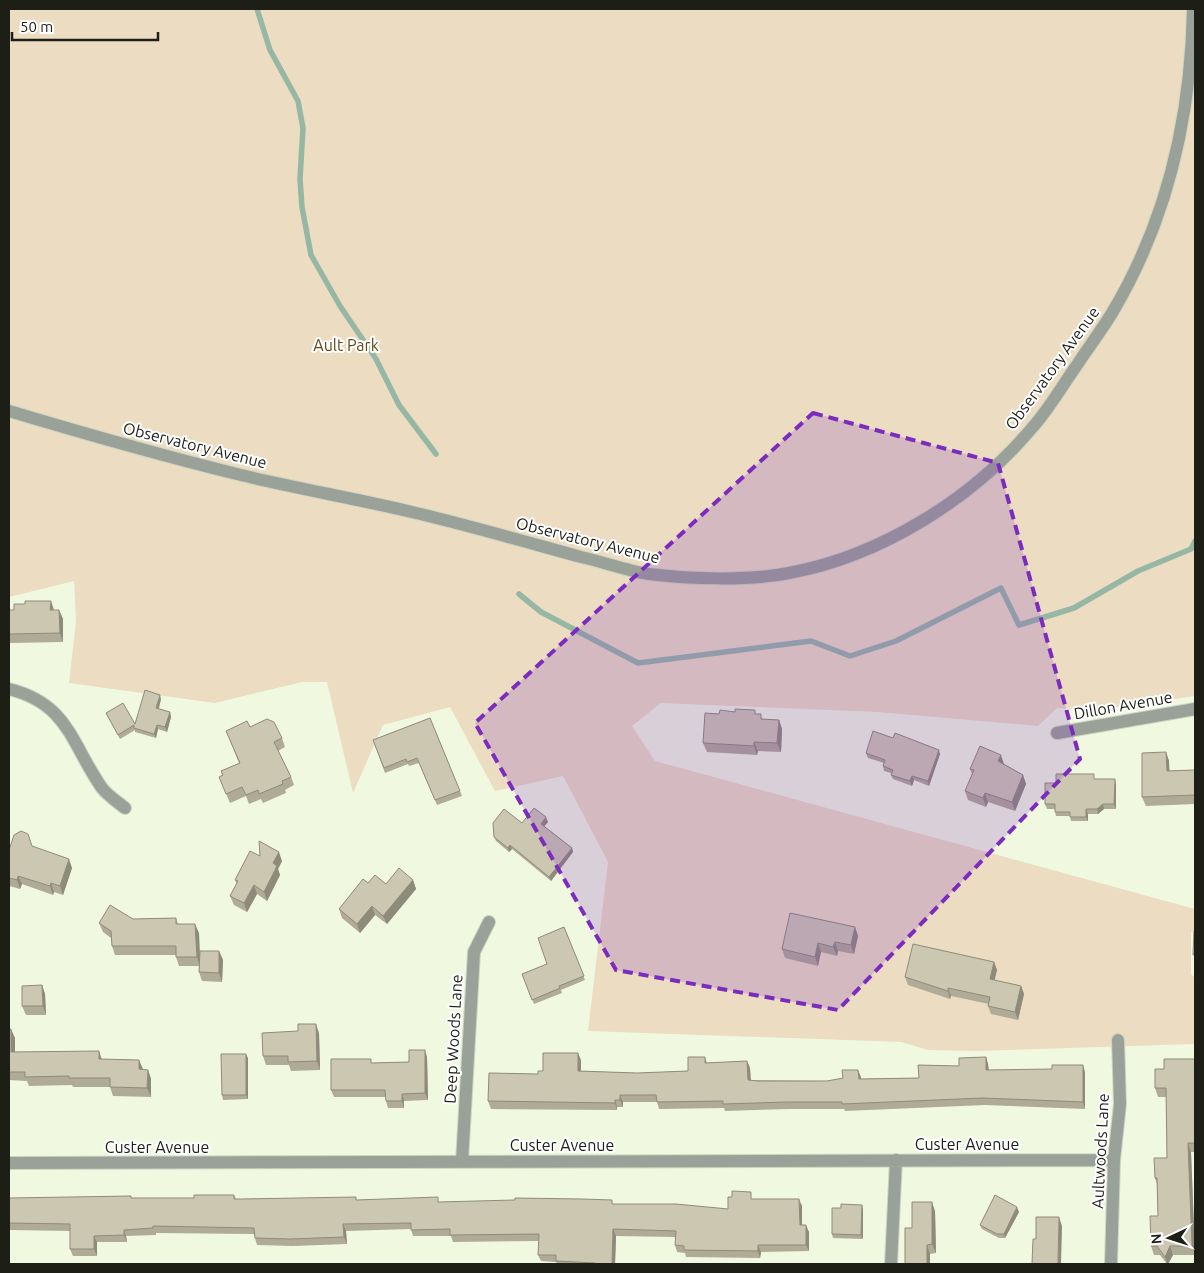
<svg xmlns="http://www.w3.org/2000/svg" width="1204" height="1273" font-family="Ubuntu,sans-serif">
<rect width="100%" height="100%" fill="#f1f8e0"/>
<!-- green -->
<path fill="#ebdcc2" d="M9 9H1195V696L1097 710 1057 708 1038 726 878 712 661 703 632 726 655 761 1195 909V931L1191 932V974L1195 978V1046L1194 1044 975 1051 928 1050 901 1042 588 1031 608 862 563 776 495 791 450 707 383 725 353 793 327 682H302L215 703 69 683 76 621 74 581 9 597Z"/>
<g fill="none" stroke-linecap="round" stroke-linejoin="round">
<!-- stream -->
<path stroke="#96b7a4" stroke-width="5.5" d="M257 9 270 50 298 101 303 128 300 179 302 207 311 255 340 306 376 359 399 405 436 454
M519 594 541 612 638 663 811 641 850 656 896 641 1001 588 1019 625 1074 608 1138 571 1191 549 1195 541"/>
<defs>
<path id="minor" d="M9 411C86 434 163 456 241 475 299 489 358 499 416 513 471 526 526 542 581 557 604 562 627 571 649 574 688 579 750 581 789 573 881 556 972 499 1032 428 1049 409 1062 386 1077 365 1088 348 1101 331 1112 313 1167 221 1191 115 1193 9
M9 689C69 704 71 744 102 788 108 796 118 802 125 808
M1057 733 1195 709
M462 1162 474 952 489 922
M9 1163 1114 1160
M891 1264 896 1160
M1111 1264 1114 1160 1120 1104 1118 1040"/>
</defs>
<!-- minor casing -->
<use href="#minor" stroke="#cfd5c0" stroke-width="14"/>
<!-- minor -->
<use href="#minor" stroke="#9aa198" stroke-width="12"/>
</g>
<!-- wall -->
<path fill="#afab97" d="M9 610H59L63 619V642L9 643Z
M161 699 159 709 170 712 171 717 167 732 158 729 156 738 135 732V730L120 739 106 713 135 724Z
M719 714H756L763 719 779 720 782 729 781 752 758 751 757 755 707 752 703 743Z
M430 718 462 796 437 805 419 763 409 766 408 764 385 773 373 740Z
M250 727 282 738 285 747 278 751 291 777 294 785 285 790 286 793 263 803 261 799 249 804 246 796 230 803 219 777 222 775 221 771 239 763 226 731Z
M1166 752 1169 761V771L1195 770V804L1146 806 1142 797Z
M866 753 940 754 929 786 914 780 912 786 893 779 891 775V773L884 771 883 766 884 763 868 758Z
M1004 764 1023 775 1026 784 1015 811 988 802 986 807 968 800 965 791 972 774 970 769Z
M1096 779 1116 784V809H1104L1098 814H1088V821H1071L1070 816H1056L1055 812V809H1047L1045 804 1056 783Z
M548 822 544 826 572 848 573 852 551 881 512 849 509 852 496 841 494 837 522 823Z
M32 846 72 868 63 895 54 892 53 895 22 884 20 889 9 886V850Z
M260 856 282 861 278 869 280 875 267 901 257 894 247 912 234 905 230 896 237 884 235 880Z
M413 880 416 889 387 924 375 915 360 933 342 918 339 909 368 883 386 884Z
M176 918 178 924 199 933 200 958 219 951 223 960 222 982 202 981 199 972V966H179L176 957V955H115L112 946 111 938 103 932 99 923 133 919Z
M564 927 585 980 561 990 562 993 534 1004 522 974 547 964Z
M855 927 858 936 854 954 838 951 837 956 821 952 818 966 785 958 782 949Z
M994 962 997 970 994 980 1021 986 1024 994 1018 1020 991 1014 988 1006 989 1004 951 996 950 999 908 985 905 977Z
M42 985 45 994 46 1015H26L22 1006Z
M9 1029 15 1038V1052L102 1059 143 1069 148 1070 151 1079V1097L113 1096 110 1087H73L72 1085 29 1086 27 1081 9 1080Z
M319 1033 320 1070 291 1071 289 1065H266L263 1056Z
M427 1057 428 1100 404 1101V1108H388L386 1101V1097H334L331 1090 372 1063 409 1062Z
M705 1057 707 1063 747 1061 750 1068 751 1080 827 1081 861 1077V1079L919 1078 959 1066 986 1057 988 1064 989 1070 1085 1072V1109L985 1105 845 1111 844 1109H790L725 1111 724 1108 659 1109 657 1102H623V1107H617V1110L491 1109 488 1101 538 1074 543 1071 581 1060V1071L637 1073 688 1071Z
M248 1058V1099L223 1100 222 1095Z
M1195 1059V1152H1191L1195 1255H1173L1168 1264H1167L1160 1255H1154L1151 1246 1158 1216 1157 1184 1155 1178 1167 1158 1166 1097H1158L1155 1088 1164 1069Z
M234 1195 236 1199H241L357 1200 440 1202 613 1204 728 1209 753 1199 802 1206V1225L809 1232V1251L761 1252 760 1258 686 1257 685 1253 677 1252 675 1245V1237L616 1236 615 1264H557L556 1262 541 1261 538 1255 539 1241 453 1242 451 1236H413L411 1229 346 1231 347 1244 293 1246 257 1245 255 1238 254 1234 156 1233V1235L126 1236 127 1242H97V1256H73L70 1249V1231L9 1230V1198H194Z
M862 1205 863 1210V1239L833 1238 832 1234 841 1208Z
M935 1211 936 1253 930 1254V1264H905L912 1228Z
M1019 1212 1005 1238H999L982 1229 980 1225Z"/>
<!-- shaded-wall -->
<path fill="#8e8b7b" d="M51 601 54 610H50Z
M59 610 63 619V642L60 633Z
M160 695 161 699 157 713 156 708Z
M170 712 171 717 167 732 165 727Z
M779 720 782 729 781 752 777 743Z
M157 725 158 729 156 738 154 734Z
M754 742 758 751 757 755 754 746Z
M939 750 940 754 929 786 928 781Z
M1166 752 1169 761 1170 780 1167 771Z
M1001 755 1004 764 1001 770 998 761Z
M1023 775 1026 784 1015 811 1012 802Z
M912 776 914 780 912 786 910 781Z
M1115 779 1116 784V809L1114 804Z
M985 793 988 802 986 807 983 798Z
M1103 804 1104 809 1098 814 1097 809Z
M1086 809 1088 814V821L1086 817Z
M546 817 548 822 543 828 541 824Z
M510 845 512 849 509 852 508 848Z
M572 848 573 852 551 881 549 877Z
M279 852 282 861 278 869 280 875 267 901 264 892 273 863Z
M69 859 72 868 63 895 60 886Z
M18 876 22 884 20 889 17 880Z
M413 880 416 889 387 924 383 916Z
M51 883 54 892 53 895 50 886Z
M254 885 257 894 247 912 244 903Z
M372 906 375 915 360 933 357 924Z
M195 924 199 933 200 966 197 957Z
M855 927 858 936 854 954 851 945Z
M835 942 838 951 837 956 833 947Z
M818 943 821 952 818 966 815 957Z
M219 951 223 960 222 982 219 973Z
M994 962 997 970 993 987 990 979Z
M42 985 45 994 46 1015 43 1006Z
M1021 986 1024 994 1018 1020 1015 1012Z
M948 988 951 996 950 999 948 991Z
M316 1024 319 1033 320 1070 317 1061Z
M11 1029 15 1038V1061L11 1052Z
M425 1050 427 1057 428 1100 425 1093Z
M99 1051 102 1060 99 1059Z
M578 1053 581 1060V1078L578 1071Z
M246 1054 248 1058V1099L246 1095Z
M986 1057 988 1064 989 1077 986 1070Z
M139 1060 143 1069 142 1078 139 1069Z
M747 1061 750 1068 751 1088 748 1080Z
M1083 1065 1085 1072V1109L1083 1102Z
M148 1070 151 1079V1097L147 1088Z
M858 1070 861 1077V1086L859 1079Z
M402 1094 404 1101V1108L402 1101Z
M620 1095 623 1102V1107L620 1100Z
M615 1100 617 1107V1110L615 1103Z
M1188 1143 1191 1152 1195 1254 1192 1246Z
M799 1199 802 1206V1232L800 1225Z
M932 1202 935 1211 936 1253 932 1244Z
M862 1205 863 1210V1239L861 1235Z
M1017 1207 1019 1212 1005 1238 1004 1234Z
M1059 1217 1062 1226 1061 1264H1058Z
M343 1224 346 1231 347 1244 344 1237Z
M806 1225 809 1232V1251L806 1245Z
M613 1229 616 1236 615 1264H612Z
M124 1230 126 1236 127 1242 124 1235Z
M94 1236 97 1242V1256L94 1249Z
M758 1245 761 1252 760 1258 758 1251Z
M927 1245 930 1254V1264H927Z
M1170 1246 1173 1255 1168 1264H1167L1165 1257Z"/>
<!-- building -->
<path fill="#cbc7b0" stroke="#8e8b7b" d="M25 601H51L50 610H59L60 633 9 634V610H14V604H25Z
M145 690 160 695 156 708 170 712 165 727 157 725 154 734 134 728V725L118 735 106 713 123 703 135 724Z
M735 709 755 710V714H761V719L779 720 777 743 754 742V746L703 743 705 713 719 714 720 710 735 712Z
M430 718 460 791 435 800 417 758 407 762 406 759 384 768 373 740Z
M267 719 274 722 282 738 274 742 291 777 282 781 283 784 259 794 258 790 246 795 242 787 226 794 219 777 223 775 221 771 240 763 226 731 247 721 250 727Z
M873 731 893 738 895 733 939 750 928 781 912 776 910 781 891 775 893 770 883 766 885 760 866 753Z
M980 746 1001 755 998 761 1023 775 1012 802 985 793 983 798 965 791 974 770 970 769Z
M1166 752 1167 771 1195 770V795L1142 797V753Z
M1056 774H1094V779H1115L1114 804H1103L1097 809H1086V817H1070V812H1055V804H1045V783H1056Z
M534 808 546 817 541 824 572 848 549 877 510 845 508 848 494 837 493 823 504 809 522 823Z
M21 831 28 834 32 846 69 859 60 886 51 883 50 886 18 876 17 880 9 878V850L14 835Z
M259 841 279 852 273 863 277 866 264 892 254 885 244 903 230 896 238 881 235 880 250 851 260 856Z
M399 868 413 880 383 916 372 906 357 924 339 909 363 879 368 883 375 875 386 884Z
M110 905 133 919 176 918V924H195L197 957H176V946H112L111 931 99 923Z
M790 913 855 927 851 945 835 942 833 947 818 943 815 957 782 949Z
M564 927 584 976 559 986 560 988 532 1000 522 974 547 964 538 938Z
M1194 931H1195V955H1193Z
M913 944 994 962 990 979 1021 986 1015 1012 988 1006 990 997 948 988V991L905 977Z
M200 951H219V973L199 972Z
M42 985 43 1006H22V986Z
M298 1024H316L317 1061 288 1062V1056H263L262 1033 298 1031Z
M9 1029H11V1052L99 1051V1059L139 1060V1069L148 1070 147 1088 110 1087V1078H69V1076L25 1077V1072H9Z
M409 1050H425V1093L402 1094V1101H386L385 1090H331V1059H371V1063L409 1062Z
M543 1053H578V1071L637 1073 688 1071V1057H705V1063L747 1061 748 1080 758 1081H827L843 1078 842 1070H858L859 1079 919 1078 918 1065 959 1066V1058L986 1057V1070L1052 1069V1065H1083V1102L983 1098 842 1104V1102H787L723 1104V1101L657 1102 656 1095H620V1100H615V1103L488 1101 489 1073 538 1074V1071H543Z
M221 1054H246V1095H222Z
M1164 1059H1195V1143H1188L1192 1246H1170L1165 1257 1157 1246H1151L1150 1216H1158L1157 1178H1155L1154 1158H1167L1166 1088H1155V1069H1164Z
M732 1191 751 1192V1199H799L800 1225H806V1245H758V1251L684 1250V1246L675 1245 676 1231 613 1229 612 1264H595V1263L556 1261V1255H538L539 1234 450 1235V1229L411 1230V1223L343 1224 344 1237 290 1239 255 1238 254 1228 153 1226V1228L124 1230V1235L94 1236V1249H70V1224L9 1223V1198L131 1196V1198H194V1195H234V1199H241L356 1197V1200L438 1197V1202L515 1200V1198L582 1199 612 1200V1204H676L728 1209V1197H732Z
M995 1195 1017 1207 1004 1234H997L980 1225Z
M912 1202H932V1244L927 1245V1264H905V1228H912Z
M841 1204 862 1205 861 1235 832 1234V1208H841Z
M1036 1217H1059L1058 1264H1032L1033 1239H1036Z"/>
<!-- marked area -->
<path fill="#7b2cbf" fill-opacity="0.2" stroke="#7b2cbf" stroke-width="4" stroke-dasharray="10 6" stroke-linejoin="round" d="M813 413 998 463 1080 759 838 1010 616 970 475 723Z"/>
<g text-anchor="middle" stroke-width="4" stroke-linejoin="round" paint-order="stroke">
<!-- park labels -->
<g font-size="16" fill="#634916" stroke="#fff">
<text x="346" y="351">Ault Park</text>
</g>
<!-- street labels -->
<g font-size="16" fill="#1d1f17" stroke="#fff">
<text transform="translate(1052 368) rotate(-54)" y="6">Observatory Avenue</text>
<text transform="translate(195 445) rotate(14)" y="6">Observatory Avenue</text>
<text transform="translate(588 540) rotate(14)" y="6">Observatory Avenue</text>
<text transform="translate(1123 705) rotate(-10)" y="6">Dillon Avenue</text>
<text transform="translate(453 1039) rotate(-87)" y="6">Deep Woods Lane</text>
<text x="967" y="1150">Custer Avenue</text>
<text x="562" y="1151">Custer Avenue</text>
<text x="157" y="1153">Custer Avenue</text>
<text transform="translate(1100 1151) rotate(-87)" y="6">Aultwoods Lane</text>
</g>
</g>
<!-- border -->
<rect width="1204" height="1273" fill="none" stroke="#1d1f17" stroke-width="20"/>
<!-- north arrow -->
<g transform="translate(1169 1238) rotate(266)" stroke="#ffffff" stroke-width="4" paint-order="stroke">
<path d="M0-4L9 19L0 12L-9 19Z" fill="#1d1f17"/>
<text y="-8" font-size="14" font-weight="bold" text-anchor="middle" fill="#1d1f17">N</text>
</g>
<!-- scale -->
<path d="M12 32v8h146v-8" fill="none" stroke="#1d1f17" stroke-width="2.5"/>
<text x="20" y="32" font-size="15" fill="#1d1f17" stroke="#ffffff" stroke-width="4" paint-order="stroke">50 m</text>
</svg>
